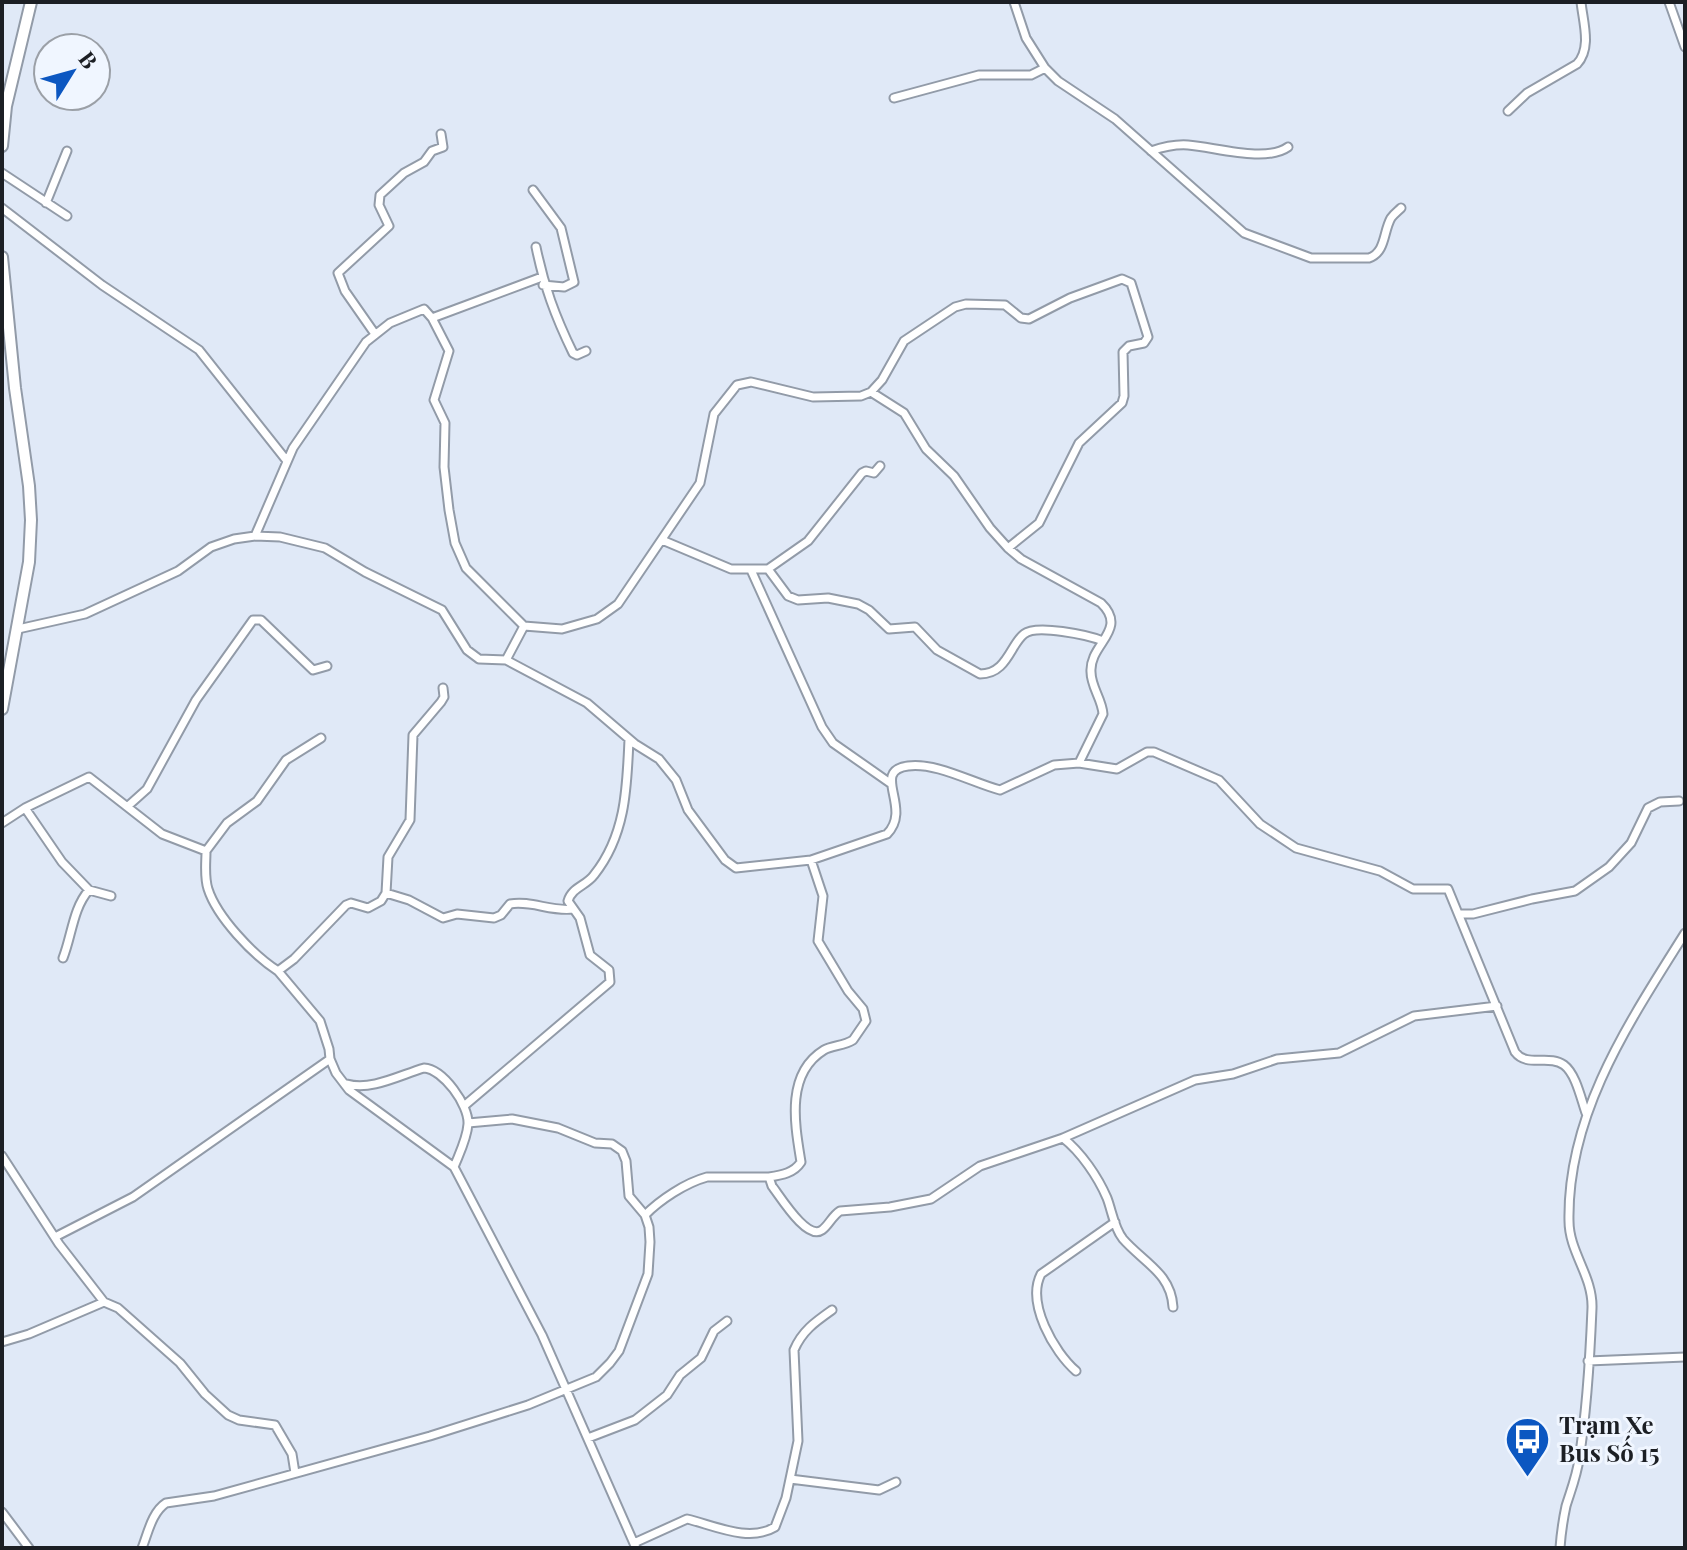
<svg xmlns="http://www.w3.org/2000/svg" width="1687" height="1550" font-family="'Playfair Display',serif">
<rect width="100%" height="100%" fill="#e0e9f7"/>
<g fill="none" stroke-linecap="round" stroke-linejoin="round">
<defs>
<path id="street" d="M1014 2 1026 38 1045 68 1058 81 1115 119 1244 233 1311 258H1369C1386 252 1383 232 1391 218 1394 214 1398 211 1401 208
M1669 2 1685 47
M894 98 979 75H1031L1045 68
M1508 111 1527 93 1577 64C1592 48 1583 22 1581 2
M1151 151C1163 147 1175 144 1188 145 1215 147 1266 163 1288 147
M2 173 67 216
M533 190 561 228 574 282 564 287 543 285
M46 203 67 151
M2 208 102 285 199 350 287 461
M536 247C544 286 555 316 573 353L577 355 586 351
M432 318 542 277
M375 334 345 291 338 273 389 226 379 205 380 195 404 173 424 162 432 151 443 147 441 134
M871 392 904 413 926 449 954 476 990 528 1008 548 1021 559 1101 603C1129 630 1089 644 1091 672 1091 687 1102 699 1103 714L1079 763
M255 536 280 537 325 548 365 572 442 610 467 650 479 659 506 660 587 703 635 744 659 759 676 780 688 810 725 860 736 868 811 860 887 834C913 808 870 771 908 766 936 762 973 783 1000 790L1054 765 1079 763 1117 769 1147 752H1154L1219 780 1260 824 1296 848 1380 871 1413 889H1448L1515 1052C1527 1068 1549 1054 1564 1065 1576 1074 1581 1099 1586 1113
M662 540 731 569H768L788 596 798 600 828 598 858 604 869 610 889 629 915 627 937 650 980 674C1007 674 1010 645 1024 634 1036 624 1088 635 1103 641
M768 569 808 541 862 473 866 471 874 473 880 466
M751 570 822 727 833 743 890 783
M18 629 85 614 178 571 211 547 234 539 255 536 293 448 366 342 390 323 424 309 432 318 449 351 434 400 445 423 444 467 449 510 455 543 466 568 524 626 562 629 597 619 618 604 700 483 714 414 737 385 751 382 813 397 861 396 871 392 882 380 904 341 955 307 966 304 1005 305 1021 318 1029 319 1070 298 1122 279 1131 283 1148 337 1144 343 1129 346 1123 352 1124 396 1122 403 1079 443 1039 523 1008 548
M506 660 524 626
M128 806 147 789 196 700 253 620H261L313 670 327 666
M25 808 62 862 89 890 111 896
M2 823 25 808 89 777 162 834 206 851C206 863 204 877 208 889 217 917 253 955 278 971L294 959 346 905 351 903 368 908 381 901 386 893 388 857 410 820 413 735 441 702 444 697 443 688
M206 851 227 823 257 801 286 760 321 738
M386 893 409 900 443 918 457 914 494 918 501 915 510 904C531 900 551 912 573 909
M1460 914H1473L1532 899 1575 891 1609 867 1631 843 1648 808 1660 802 1679 801
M63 958C72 935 73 908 89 890
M278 971 320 1021 329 1049 330 1059 336 1073 349 1090 454 1167 542 1335 636 1548
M347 1084C371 1091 400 1075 424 1068 443 1069 469 1105 468 1124 467 1139 459 1154 454 1167
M464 1106 610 982 609 970 590 955 580 918 568 901C572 887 586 886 594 875 626 835 627 787 629 739
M1063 1138C1081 1152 1098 1177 1107 1198 1112 1211 1114 1228 1123 1239 1143 1262 1171 1273 1173 1307
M2 1156 59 1244 104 1302 29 1334 2 1342
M769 1177C782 1175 794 1173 801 1162 795 1125 785 1074 824 1050 832 1045 844 1046 853 1040L866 1021 863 1009 848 991 818 941 823 896 811 860
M645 1215C660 1200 685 1183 707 1177H769L772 1186C780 1196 807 1241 822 1230 829 1225 832 1216 840 1211L890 1207 931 1199 980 1166 1063 1138 1195 1080 1233 1074 1277 1059 1339 1053 1414 1016 1497 1006
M55 1237 133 1197 330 1059
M104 1302 118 1308 180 1363 205 1394 228 1415 239 1420 275 1425 292 1454 295 1473
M1588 1361 1685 1357
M1076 1371C1054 1352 1026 1303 1041 1274L1115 1222
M588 1438 635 1420 667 1395 680 1375 701 1358 714 1331 727 1321
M790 1479 879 1490 896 1482
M2 1512 29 1548
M634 1543 687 1519C713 1525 749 1543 775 1527L786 1498 798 1441 794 1350C802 1331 815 1322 832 1310
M142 1548C148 1533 152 1512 166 1503L214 1496 430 1436 528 1405 596 1377 610 1363 619 1351 648 1274 650 1242 649 1227 645 1215 629 1196 626 1161 622 1151 612 1144 595 1143 558 1128 512 1119 468 1123
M1560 1548C1561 1534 1563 1520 1566 1506 1571 1490 1577 1475 1579 1459 1587 1410 1590 1358 1592 1308 1593 1276 1569 1252 1569 1221 1567 1113 1630 1021 1685 933"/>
<path id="secondary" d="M2 146 6 106 31 2
M2 257 15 388 29 486 31 520 29 562 2 709"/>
</defs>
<!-- street casing -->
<use href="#street" stroke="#929ba8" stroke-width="11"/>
<!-- secondary casing -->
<use href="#secondary" stroke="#929ba8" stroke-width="14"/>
<!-- street -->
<use href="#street" stroke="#fff" stroke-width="7"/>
<!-- secondary -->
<use href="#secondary" stroke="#fff" stroke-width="10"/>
</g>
<!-- icons -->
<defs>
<symbol id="bus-pin" viewBox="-11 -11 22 30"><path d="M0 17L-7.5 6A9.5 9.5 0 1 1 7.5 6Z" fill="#0c57c1" stroke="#f0f6ff"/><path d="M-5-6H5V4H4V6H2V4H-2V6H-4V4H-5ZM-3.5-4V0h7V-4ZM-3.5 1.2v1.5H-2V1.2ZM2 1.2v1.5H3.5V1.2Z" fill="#fff"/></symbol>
</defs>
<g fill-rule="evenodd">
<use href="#bus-pin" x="1502" y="1414" width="51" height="69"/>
</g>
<g text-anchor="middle" stroke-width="6" stroke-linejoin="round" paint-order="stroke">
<!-- poi labels -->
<g font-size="24" font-weight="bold" fill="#1c1f24" stroke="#f0f6ff" text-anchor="start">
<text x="1559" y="1434">Trạm Xe<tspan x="1559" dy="28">Bus Số 15</tspan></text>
</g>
</g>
<!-- border -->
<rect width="1687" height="1550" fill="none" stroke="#1c1f24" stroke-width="8"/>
<!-- north arrow -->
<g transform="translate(72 72) rotate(53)"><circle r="38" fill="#f0f6ff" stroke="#9ba0a7" stroke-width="2"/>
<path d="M0-6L14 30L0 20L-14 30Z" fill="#0c57c1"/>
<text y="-12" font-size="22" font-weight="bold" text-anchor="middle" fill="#1c1f24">B</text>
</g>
</svg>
